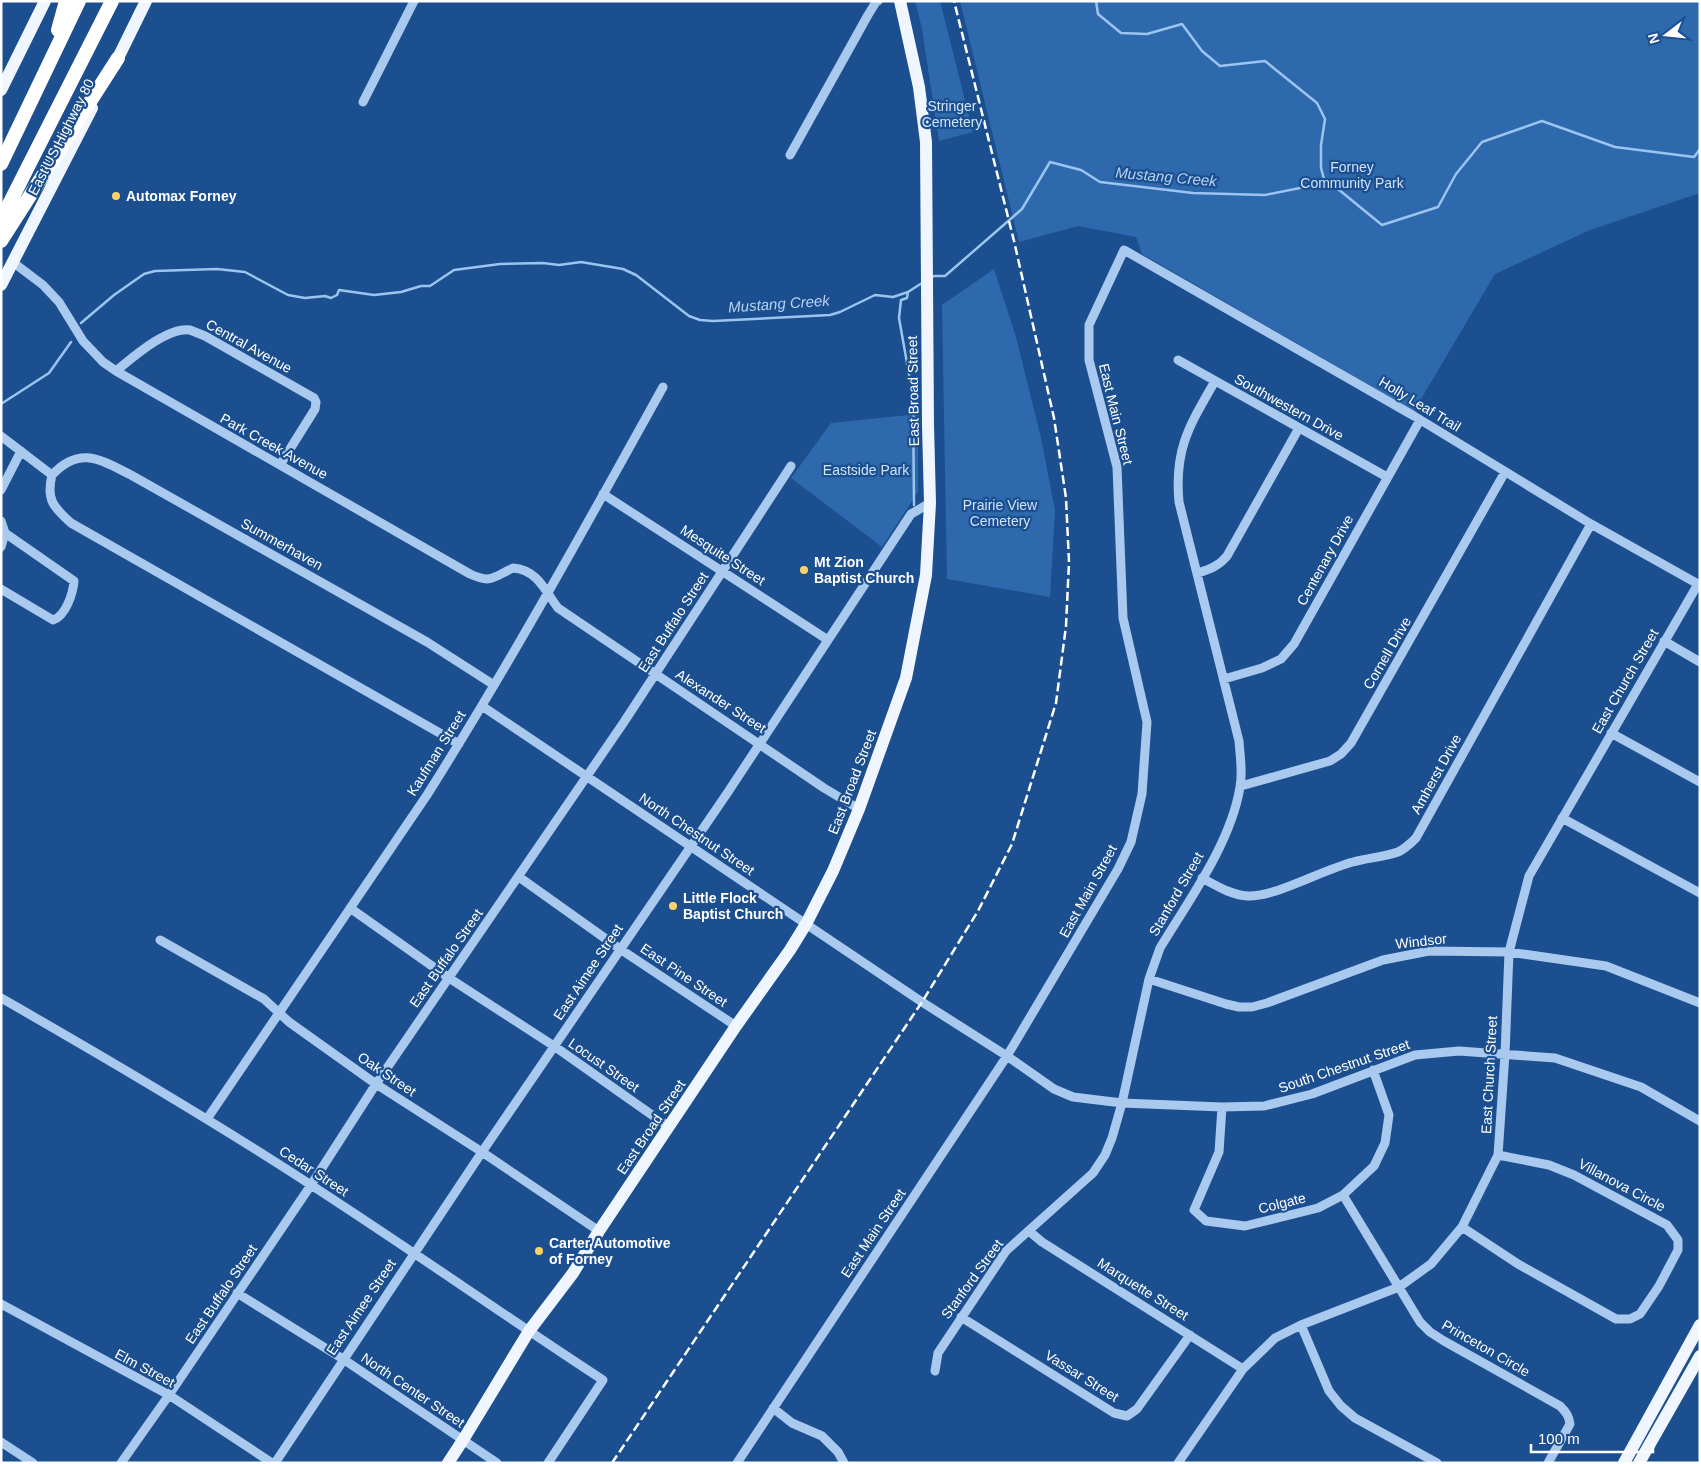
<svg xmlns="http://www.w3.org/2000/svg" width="1701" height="1464" font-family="Arial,sans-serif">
<rect width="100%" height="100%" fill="#1b4f8f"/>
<!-- green -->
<path fill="#2e69ad" d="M915 1H940L973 132 939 141 922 29Z
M960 1H1700V193L1590 230 1495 274 1414 411 1142 254 1136 237 1078 226 1019 242Z
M994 269 1016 337 1041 438 1055 510 1050 597 947 579 942 305Z
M918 414V492L882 547 791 478 831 423Z"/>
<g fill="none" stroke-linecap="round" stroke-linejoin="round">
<!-- stream -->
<path stroke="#9cc4f0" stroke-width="2.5" d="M1096 1 1098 14 1121 33 1147 34 1182 24 1202 51 1220 66 1265 61 1317 103 1325 119 1321 145V168L1325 183
M931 278 934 276H945L1022 209 1050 162 1081 170 1100 182 1193 193 1265 195 1325 183 1338 189 1382 225 1438 207 1456 174 1482 142 1542 121 1615 147 1694 157 1700 149
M908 292 907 298 901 300 899 318 913 397 914 505
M81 323 114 295 144 274 155 271 217 269 245 272 288 295 305 298 325 296 331 298 337 295 339 290 374 295 401 292 421 286H430L454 270 500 264 543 263 559 265 581 262 623 269 636 275 689 316 700 320 713 321 830 315 840 312 875 295 893 297 908 292 922 283
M1 404 49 373 71 342"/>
<!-- minor -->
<path stroke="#a9c9ee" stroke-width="9" d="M363 102 414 1
M790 155 868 15 876 2 878 1
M14 263 43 285 59 302 83 341 103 362 116 371 470 574C492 584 493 577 513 568 538 570 545 591 558 608L824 788 859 809
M1178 360 1387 477
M116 371C132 358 168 326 190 330 195 332 200 334 205 336L314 398 316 402 315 409 280 465
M1 436 52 475C46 499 53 507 71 523L459 744
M52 475C80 445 101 460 131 475L427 642 494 685
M1 490 21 451
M603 494 828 640
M1 521 5 533 1 547
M1198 573C1210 569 1219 566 1227 556L1299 428
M1 589 53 620C66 616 73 593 74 581L5 533
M1664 641 1700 662
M1224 679 1262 668 1281 659 1294 644 1420 420
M482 706 922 1002 1007 1056 1054 1089 1073 1097 1122 1103 1222 1107 1264 1106 1312 1094 1415 1055 1459 1051 1555 1058 1641 1087 1700 1121
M1611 733 1700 782
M1241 786 1330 761 1341 754 1351 743 1505 472
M1562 818 1700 893
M519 877 620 949 736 1026
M1202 878C1217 886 1231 895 1248 896 1276 897 1324 869 1353 862 1367 858 1384 857 1398 852 1405 849 1410 844 1416 838L1591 524
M350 908 449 978 554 1046 669 1127
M160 940 264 999 289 1022 376 1084 482 1152 599 1231
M1149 979 1226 1004 1239 1007H1252L1267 1003 1383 960 1429 951 1509 952 1606 966 1700 1003
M1 998C106 1058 210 1119 311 1185 410 1249 505 1316 603 1380L548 1463
M1222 1107 1219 1152 1194 1210 1206 1221 1245 1226 1318 1208 1343 1195 1374 1166 1385 1143 1389 1115 1373 1070
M207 1119 427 795C511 662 587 524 663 387
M1343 1195 1420 1322 1430 1332 1444 1341 1560 1406C1566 1412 1569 1416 1570 1424L1548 1463
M1462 1227 1518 1264 1616 1319H1630L1640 1314 1659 1286 1678 1250V1240L1667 1225 1574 1175 1549 1165 1498 1155
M1029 1231 1042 1242 1243 1369
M237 1293 343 1359 497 1463
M1 1304 169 1395 272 1463
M961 1317 1114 1413 1127 1416 1137 1409 1190 1335
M1301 1325 1329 1391 1341 1406 1355 1418 1437 1463
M935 1371 938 1353 1006 1251 1093 1173 1105 1155 1112 1138 1122 1103 1149 979 1160 948C1189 900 1231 843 1240 787 1243 772 1240 756 1239 741L1179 502C1174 448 1190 425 1215 381
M773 1408 792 1423 822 1436 838 1452 844 1463
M1 1442 33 1463
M121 1463 169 1395 311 1185 376 1084 624 722 791 466
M275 1463 482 1152 728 792 911 514 930 503
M737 1463 1007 1056 1118 869 1131 842 1142 794 1147 722 1123 618 1117 467 1089 360V325L1124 250 1414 416 1591 524 1700 585
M1178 1463 1243 1369 1275 1338 1301 1325 1399 1287 1431 1264 1462 1227 1498 1155 1505 1054 1509 952 1529 876 1698 584"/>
<!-- major -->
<path stroke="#f0f6ff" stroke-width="12" d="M114 66 146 1
M1 90 45 1
M1 285 92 108
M448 1463 463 1440 529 1331 573 1273 599 1231 736 1026 790 950 806 924 833 871 859 809 906 678 926 575 930 503 928 425 926 142 919 87 900 1
M1624 1463 1700 1325
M1639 1463 1700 1356"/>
<!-- highway -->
<path stroke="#fff" stroke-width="14" d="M58 30 66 1
M1 164 79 1
M1 220 112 1
M1 241 118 58"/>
<!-- rail -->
<path stroke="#fff" stroke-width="2.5" stroke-dasharray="9 4" stroke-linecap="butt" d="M612 1463 922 1002 978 911 1012 844 1056 703 1066 626 1069 562 1066 498 1054 418 1014 241 954 1"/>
</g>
<!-- markers -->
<g fill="#ffd166" stroke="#1b4f8f" stroke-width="2">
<circle cx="116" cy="196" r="5"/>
<circle cx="804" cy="570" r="5"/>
<circle cx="673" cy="906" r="5"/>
<circle cx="539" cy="1251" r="5"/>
</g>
<g text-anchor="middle" stroke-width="4.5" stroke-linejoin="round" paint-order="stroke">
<!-- park labels -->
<g font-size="14" fill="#cfe3fa" stroke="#1b4f8f">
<text x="952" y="111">Stringer<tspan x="952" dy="16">Cemetery</tspan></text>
<text x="1352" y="172">Forney<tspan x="1352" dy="16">Community Park</tspan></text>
<text x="866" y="475">Eastside Park</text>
<text x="1000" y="510">Prairie View<tspan x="1000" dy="16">Cemetery</tspan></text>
</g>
<!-- street labels -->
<g font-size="14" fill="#fff" stroke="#1b4f8f">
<text transform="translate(61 137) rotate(-63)" y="5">East US Highway 80</text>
<text transform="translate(249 346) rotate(29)" y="5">Central Avenue</text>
<text transform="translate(913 391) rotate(-91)" y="5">East Broad Street</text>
<text transform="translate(1420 404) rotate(31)" y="5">Holly Leaf Trail</text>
<text transform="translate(1289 407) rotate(29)" y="5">Southwestern Drive</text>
<text transform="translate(1116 414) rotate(76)" y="5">East Main Street</text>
<text transform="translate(274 446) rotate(29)" y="5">Park Creek Avenue</text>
<text transform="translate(282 544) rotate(29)" y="5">Summerhaven</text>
<text transform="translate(723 555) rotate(33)" y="5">Mesquite Street</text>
<text transform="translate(1325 560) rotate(-61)" y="5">Centenary Drive</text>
<text transform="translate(673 622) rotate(-57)" y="5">East Buffalo Street</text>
<text transform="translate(1387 653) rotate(-60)" y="5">Cornell Drive</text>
<text transform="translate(1625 681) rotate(-60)" y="5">East Church Street</text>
<text transform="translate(721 701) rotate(33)" y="5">Alexander Street</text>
<text transform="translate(436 753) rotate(-58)" y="5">Kaufman Street</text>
<text transform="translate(1436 774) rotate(-61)" y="5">Amherst Drive</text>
<text transform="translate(852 782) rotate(-69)" y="5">East Broad Street</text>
<text transform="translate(697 834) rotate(34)" y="5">North Chestnut Street</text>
<text transform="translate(1088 891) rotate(-61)" y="5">East Main Street</text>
<text transform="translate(1176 894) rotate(-60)" y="5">Stanford Street</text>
<text transform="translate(1421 941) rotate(-6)" y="5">Windsor</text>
<text transform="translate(446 958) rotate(-55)" y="5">East Buffalo Street</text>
<text transform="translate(588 972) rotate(-56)" y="5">East Aimee Street</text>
<text transform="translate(684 975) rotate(34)" y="5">East Pine Street</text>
<text transform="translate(604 1065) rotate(35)" y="5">Locust Street</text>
<text transform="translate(1344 1066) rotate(-19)" y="5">South Chestnut Street</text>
<text transform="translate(387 1074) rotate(34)" y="5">Oak Street</text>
<text transform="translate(1489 1075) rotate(-87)" y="5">East Church Street</text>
<text transform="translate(651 1127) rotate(-56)" y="5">East Broad Street</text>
<text transform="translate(314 1171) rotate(33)" y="5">Cedar Street</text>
<text transform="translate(1622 1185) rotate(28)" y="5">Villanova Circle</text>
<text transform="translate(1282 1203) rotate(-14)" y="5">Colgate</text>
<text transform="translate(873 1233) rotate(-56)" y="5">East Main Street</text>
<text transform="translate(972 1279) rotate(-54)" y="5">Stanford Street</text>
<text transform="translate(1143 1289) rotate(32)" y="5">Marquette Street</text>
<text transform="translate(221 1294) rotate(-56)" y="5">East Buffalo Street</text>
<text transform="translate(361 1307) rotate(-56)" y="5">East Aimee Street</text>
<text transform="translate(1486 1348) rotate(30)" y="5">Princeton Circle</text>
<text transform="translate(145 1368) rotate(28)" y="5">Elm Street</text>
<text transform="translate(1082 1376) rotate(32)" y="5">Vassar Street</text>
<text transform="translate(413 1390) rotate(34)" y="5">North Center Street</text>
</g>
<!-- poi labels -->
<g font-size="14" font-weight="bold" fill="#fff" stroke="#1b4f8f" text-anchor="start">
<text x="126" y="201">Automax Forney</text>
<text x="814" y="567">Mt Zion<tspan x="814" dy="16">Baptist Church</tspan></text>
<text x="683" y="903">Little Flock<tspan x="683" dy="16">Baptist Church</tspan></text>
<text x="549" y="1248">Carter Automotive<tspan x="549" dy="16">of Forney</tspan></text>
</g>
<!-- water labels -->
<g font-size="15" font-style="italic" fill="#b5d3f5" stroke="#1b4f8f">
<text transform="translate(1166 177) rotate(5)" y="5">Mustang Creek</text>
<text transform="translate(779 304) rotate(-4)" y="5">Mustang Creek</text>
</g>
</g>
<!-- border -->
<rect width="1701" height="1464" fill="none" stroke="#ffffff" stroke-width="5"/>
<!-- north arrow -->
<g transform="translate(1666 35) rotate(254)" stroke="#1b4f8f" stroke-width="4" paint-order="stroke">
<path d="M0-4L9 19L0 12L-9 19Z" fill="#ffffff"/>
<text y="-8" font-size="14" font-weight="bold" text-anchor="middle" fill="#ffffff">N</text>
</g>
<!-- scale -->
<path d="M1531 1444v8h122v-8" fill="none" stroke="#ffffff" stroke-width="2.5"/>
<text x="1538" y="1444" font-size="15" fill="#ffffff" stroke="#1b4f8f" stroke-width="4" paint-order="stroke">100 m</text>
</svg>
